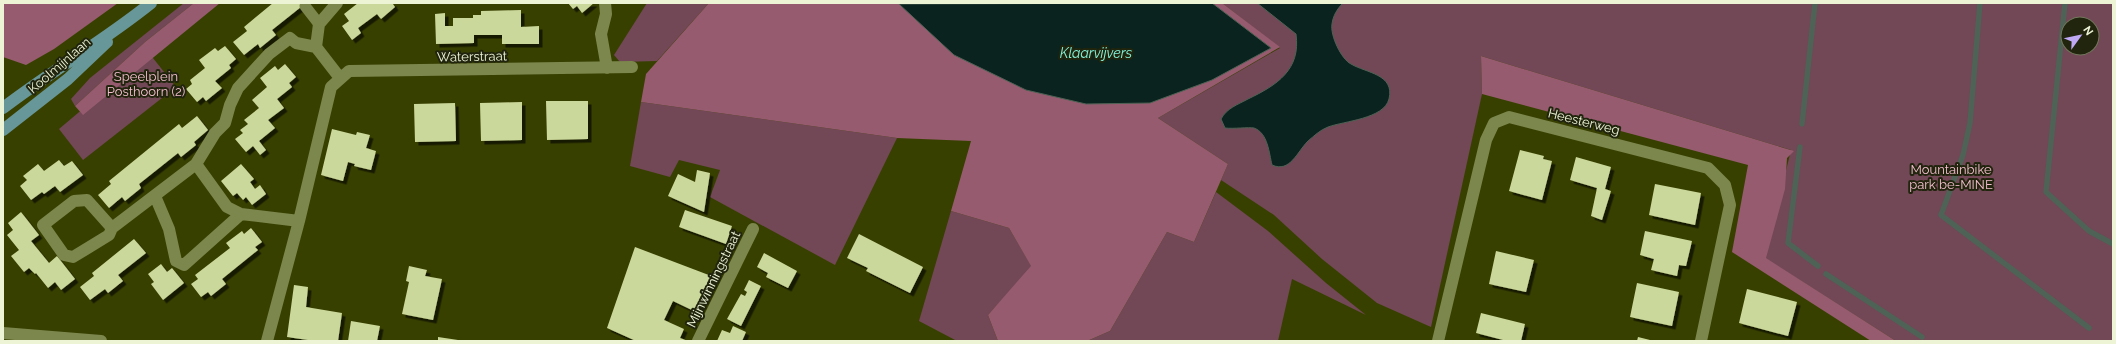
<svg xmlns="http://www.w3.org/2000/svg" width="2116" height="344" font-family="Raleway,sans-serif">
<defs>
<filter id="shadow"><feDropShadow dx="3.5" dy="3.5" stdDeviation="0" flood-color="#0009"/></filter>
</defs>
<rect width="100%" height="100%" fill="#384000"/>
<!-- green -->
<path fill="#724756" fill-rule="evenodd" d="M184 3H194L145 42 75 106 71 99 90 78Z
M647 3H709L657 61 620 62 614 55Z
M1222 3H2113V341H1896L1765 258 1791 150 1481 56 1482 94 1431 327 1377 303 1322 259 1274 215 1221 180 1228 164 1158 118 1280 48ZM2068 24H2092V48H2068Z
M149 53 176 87 83 160 59 129Z
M641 102 897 138 835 265 710 197 720 170 679 160 670 177 630 166Z
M1216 192 1268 231 1326 283 1366 315 1292 279 1278 341H1087L1110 331 1167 232 1194 242Z
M951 211 1009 228 1032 267 988 315 998 341H957L919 321Z"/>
<!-- forest -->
<path fill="#965b6f" d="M3 3H118L54 49 26 65 3 57Z
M194 3H220L83 115 75 106 145 42Z
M709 3H900L1150 103 1271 48 1212 3H1222L1280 47 1158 118 1228 164 1194 242 1167 232 1110 331 1087 341H998L988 315 1031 266 1009 228 951 211 971 141 897 138 641 102 646 74Z
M1481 56 1794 151 1787 158 1785 189 1766 258 1896 341H1871L1732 252 1748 165 1482 94Z"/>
<!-- water -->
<path fill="#0a231e" stroke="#4e6255" d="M1212 3 1271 48 1212 80 1150 103 1086 104 1026 90 954 55 899 4Z
M1257 3H1343C1337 9 1333 16 1332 24 1330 35 1341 59 1351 64 1366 73 1395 74 1389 99 1384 119 1344 121 1328 127 1320 130 1314 136 1308 141 1297 152 1290 173 1272 165 1269 153 1268 133 1254 128 1249 127 1233 129 1225 128L1221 119C1227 108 1237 105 1248 99 1277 85 1301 70 1296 34Z"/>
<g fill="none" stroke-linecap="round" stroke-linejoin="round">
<!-- stream -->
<path stroke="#4e6255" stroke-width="5.5" d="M1980 3 1970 123 1963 155 1941 215 2089 328
M2065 3 2046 192 2089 231 2113 244
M1802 124 1815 3
M1800 147 1788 243 1818 266
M1826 274 1922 337"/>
</g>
<!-- building -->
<path fill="#cbd89b" filter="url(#shadow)" d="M273 3H306L272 30 276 35 260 48 258 44 244 55 233 42 247 31 244 27Z
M358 3H394L393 4 395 7 381 19 377 14 358 28 361 33 352 40 342 26 349 21 344 14Z
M568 3H594L582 13 577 6 573 9Z
M521 10V27L539 26V44H502V35H474V43L436 44 435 14 445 13V26H453V18H473V15H481V11Z
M225 46 236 59 229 65 231 68 215 81 222 88 206 101 203 97 197 102 186 89 192 84 190 80 205 68 199 60 215 48 218 51Z
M285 64 296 77 289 83 292 87 277 99 284 108 268 120 275 128 259 141 266 150 260 155 253 146 246 152 235 139 243 133 240 130 248 124 244 120 259 108 252 100 267 87 260 78 275 66 278 70Z
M546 101H588V139L547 140Z
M522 102V140L481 141 480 103Z
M455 103 456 141 415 142 414 104Z
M197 116 208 130 194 142 196 145 181 157 178 153 139 184 141 188 125 201 122 197 109 208 98 195 111 184 109 181 179 124 182 128Z
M332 129 356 135 357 132 370 135 366 148 376 151 371 170 354 166 355 164 348 162 343 181 321 175Z
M1520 150 1544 156 1543 159 1552 161 1542 200 1509 191Z
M1576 157 1611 167 1605 189 1611 191 1602 220 1591 216 1597 188 1570 180Z
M59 160 64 166 72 161 83 175 60 192 55 186 44 194 42 192 31 200 20 186 27 180 23 176 38 164 44 171Z
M241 164 254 179 250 182 255 189 260 185 266 194 252 205 246 197 243 200 237 193 233 196 221 181Z
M697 170 710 173 704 212 668 196 678 174 695 182Z
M1655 184 1701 193 1695 225 1649 215Z
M685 210 732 226 726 244 679 227Z
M21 212 39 235 31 241 49 263 57 256 75 279 61 290 55 282 48 288 36 273 35 274 29 268 24 272 11 256 19 250 7 235 13 230 8 223Z
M251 228 262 242 255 247 258 250 222 279 226 284 211 296 208 292 201 297 191 284 198 279 195 275 230 248 226 243 242 231 244 234Z
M1645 231 1692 241 1686 266 1679 265 1677 276 1651 270 1654 259 1640 255Z
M859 234 923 267 910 293 866 271 868 268 847 258Z
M134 239 146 253 118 275 123 281 108 293 105 289 90 300 80 287 94 276 92 273Z
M635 247 714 277 696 312 673 301 664 320 684 329 680 338 688 341H636L607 328Z
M1496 251 1534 260 1526 292 1489 284Z
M764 253 797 271 788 288 766 277 768 273 757 267Z
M161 264 167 272 172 268 184 283 163 300 151 284 154 282 148 274Z
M409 266 427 270 425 276 442 279 433 320 402 314 409 282 406 281Z
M749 280 761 286 741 326 727 319 741 294 745 296 747 292 744 290Z
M1637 283 1679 292 1672 326 1630 317Z
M294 285 308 287 306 307 342 313 338 341H315L287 337Z
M1747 289 1797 302 1788 336 1739 323Z
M1481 313 1525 324 1521 341H1507L1476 333Z
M351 321 380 326 377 341H348Z
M733 326 746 332 742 341H717L722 330 730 333Z
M438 337 458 340V341H438Z
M1638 337 1650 340V341H1637Z"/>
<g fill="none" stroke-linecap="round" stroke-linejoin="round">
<!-- lane -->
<path stroke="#7c874d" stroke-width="11" d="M305 6 319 24"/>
<!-- street -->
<path stroke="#7c874d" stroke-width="12" d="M337 3 319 24 316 47 340 78
M605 3 606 14 601 34 607 68
M196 164 227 207 241 214
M155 196 169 229 176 261 184 265 241 214 299 221
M112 228 87 200 74 201 43 225 64 255 73 257 109 235 112 228 196 164 215 133 225 123 230 105 238 88 269 54 290 38 296 43 316 47
M267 341 299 221 331 87 349 71 632 67
M698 341 753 229
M1438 341 1486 140 1494 123 1509 117 1708 168 1725 185 1730 205 1701 341"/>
<!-- secondary -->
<path stroke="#7c874d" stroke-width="12" d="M3 333 101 341"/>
<!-- primary -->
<path stroke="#68979a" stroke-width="12" d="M3 108C51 71 104 41 151 3
M3 130 68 79 107 42"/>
</g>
<g text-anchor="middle" stroke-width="4" stroke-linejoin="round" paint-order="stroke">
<!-- street labels -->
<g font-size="13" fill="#edf4d6" stroke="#21250d">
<text transform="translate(472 56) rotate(-1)" y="5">Waterstraat</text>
<text transform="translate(59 65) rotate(-41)" y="5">Koolmijnlaan</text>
<text transform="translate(1584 121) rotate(14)" y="5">Heesterweg</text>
<text transform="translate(713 279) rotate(-64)" y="5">Mijnwinningstraat</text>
</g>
<!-- park labels -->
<g font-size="13" fill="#f5bed0" stroke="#21250d">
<text x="146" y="81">Speelplein<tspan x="146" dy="15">Posthoorn (2)</tspan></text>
<text x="1951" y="174">Mountainbike<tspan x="1951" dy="15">park be-MINE</tspan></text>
</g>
<!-- water labels -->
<g font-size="14" font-style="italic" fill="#82f6dd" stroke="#21250d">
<text x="1096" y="58">Klaarvijvers</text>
</g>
</g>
<!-- border -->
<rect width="2116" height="344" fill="none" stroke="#edf4d6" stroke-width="8"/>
<!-- north arrow -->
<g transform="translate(2080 36) rotate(57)"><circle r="19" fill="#21250d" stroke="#73785d"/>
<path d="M0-3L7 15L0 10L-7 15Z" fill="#bfa8f4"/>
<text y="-6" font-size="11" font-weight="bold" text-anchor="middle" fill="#edf4d6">N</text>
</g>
</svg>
